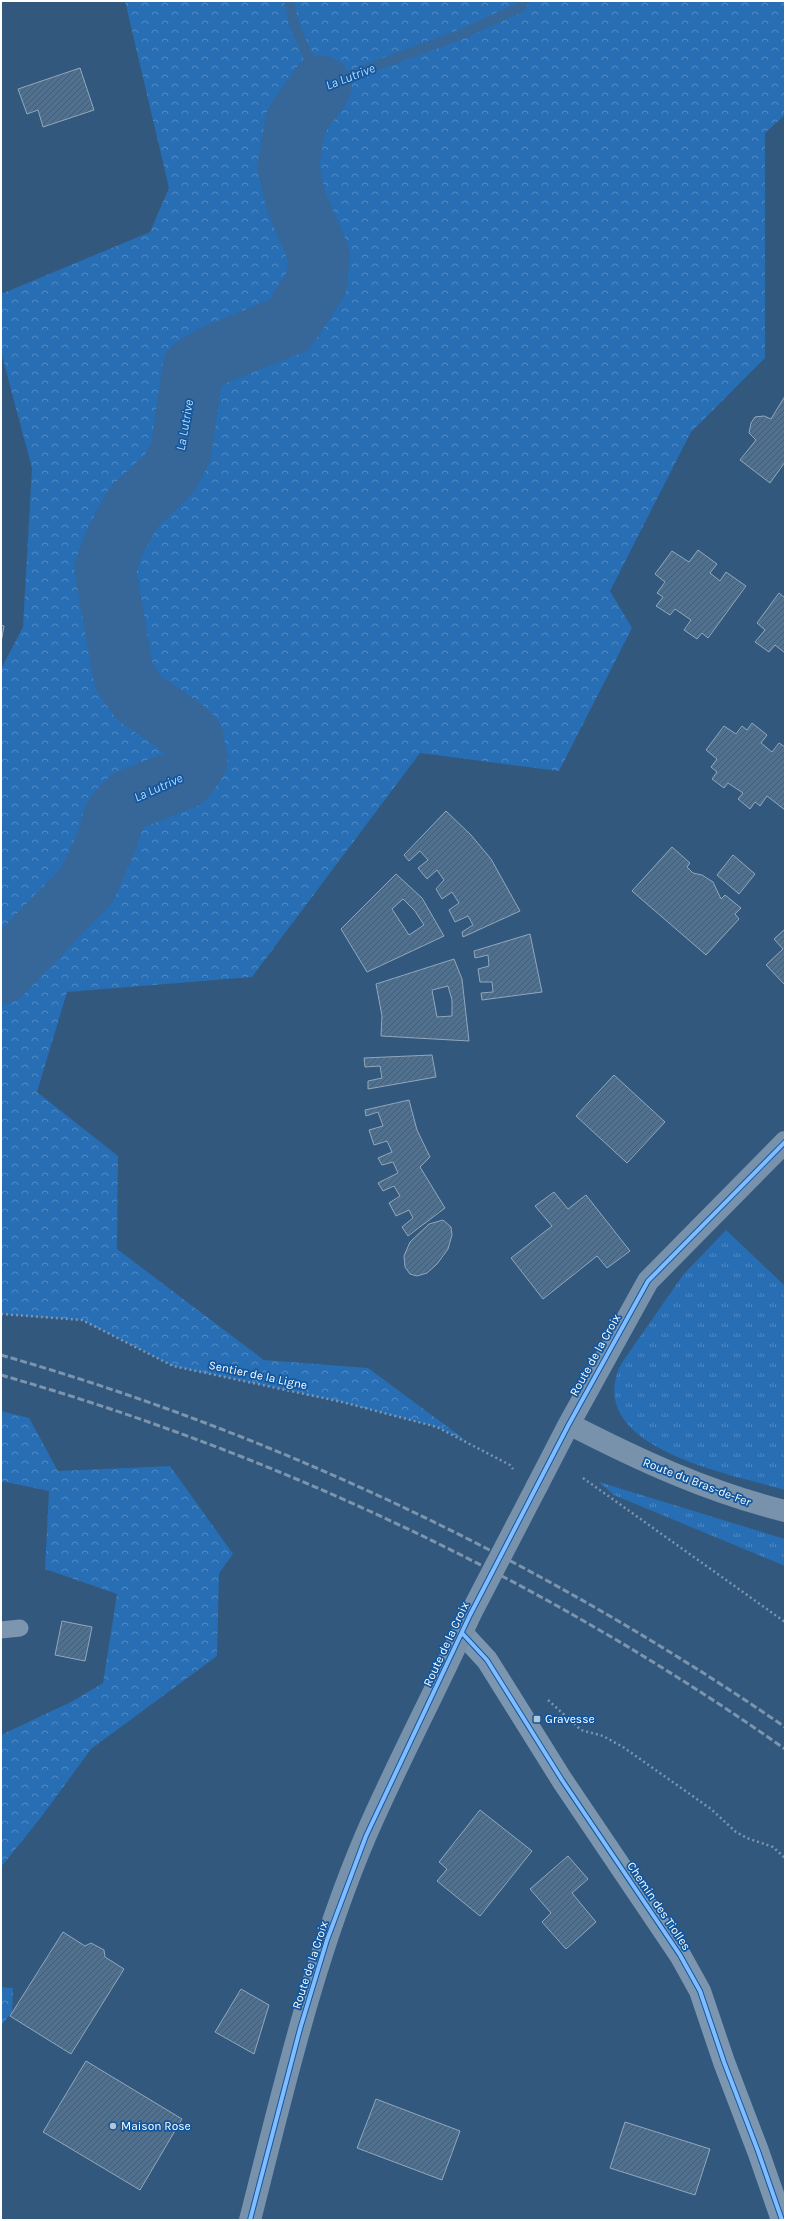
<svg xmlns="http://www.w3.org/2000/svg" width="786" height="2221" font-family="Karla,sans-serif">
<defs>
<pattern id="grass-tufts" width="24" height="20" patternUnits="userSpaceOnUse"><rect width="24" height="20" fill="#276eb4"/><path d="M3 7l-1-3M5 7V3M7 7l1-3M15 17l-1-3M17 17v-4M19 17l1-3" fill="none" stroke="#528bc3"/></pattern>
<pattern id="forest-crowns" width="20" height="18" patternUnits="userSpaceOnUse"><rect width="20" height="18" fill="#276eb4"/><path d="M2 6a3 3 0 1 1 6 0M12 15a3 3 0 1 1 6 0" fill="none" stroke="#528bc3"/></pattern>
<pattern id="building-hatch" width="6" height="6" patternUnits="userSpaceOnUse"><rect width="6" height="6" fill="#51708d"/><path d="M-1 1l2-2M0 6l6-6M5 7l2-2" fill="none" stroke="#4e5a66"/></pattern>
</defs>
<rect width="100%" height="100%" fill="#32587e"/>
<!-- grass -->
<path fill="url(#grass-tufts)" d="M726 1230 785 1286V1490C731 1474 581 1448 621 1364L683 1275Z
M599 1482 785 1539V1566L614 1495Z"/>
<!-- forest -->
<path fill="url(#forest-crowns)" d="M125 1H785V115L765 133V358L691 432 610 591 632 628 559 771 420 753 252 977 67 992 37 1092 118 1156 117 1249 264 1360 368 1368 468 1442 437 1427 342 1402 173 1366 82 1320 1 1314V669L23 627 32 468 1 352V294L150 232 169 188Z
M1 1411 29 1418 58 1471 170 1466 233 1554 219 1573 217 1656 91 1749 42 1816 1 1867V1735L73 1701 103 1683 117 1594 45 1569 49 1491 1 1481Z
M1 1987 13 1988 12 2012 1 2026Z"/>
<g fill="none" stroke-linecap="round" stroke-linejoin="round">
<!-- stream -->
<path stroke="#376799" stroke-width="10" d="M289 1 294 24 321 86 462 34 521 7 524 1"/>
<!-- river -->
<path stroke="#376799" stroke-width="61" d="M1 974 87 885 106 843 114 816 129 800 185 778 197 760 193 738 184 729 139 698 124 677 105 569 115 541 133 508 170 473 181 451 193 368 214 355 289 325 317 282 319 255 296 201 288 167 296 121 321 86"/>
</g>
<!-- building -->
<path fill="url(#building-hatch)" stroke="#92a7bc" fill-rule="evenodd" d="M80 68 94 110 43 127 38 110 27 114 18 89Z
M785 396V462L770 483 740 460 756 440 749 433 751 423 755 417 764 416 771 419Z
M698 550 717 564 710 573 720 581 726 572 746 586 708 638 702 633 697 639 684 630 691 620 675 609 670 615 656 606 663 597 657 593 665 582 655 574 672 551 689 562Z
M779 593 785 598V653L775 645 769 652 755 642 765 630 757 623Z
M1 625 4 626 1 643Z
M752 723 767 735 761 743 772 752 779 743 785 747V810L767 796 760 806 755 802 750 809 738 799 743 793 728 783 724 788 712 779 717 772 711 767 717 759 706 750 724 726 736 734 742 726 747 730Z
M446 811 471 835 491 859 520 911 463 937 462 932 473 925 468 916 455 922 449 910 459 903 452 892 442 899 436 889 444 880 437 870 427 879 418 868 428 860 420 851 409 861 404 855Z
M672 847 690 863 687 867 693 873 702 875 713 882 721 899 725 895 741 908 735 914 739 919 706 955 632 891Z
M733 855 755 874 739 894 717 875Z
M396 874 422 898 444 936 367 972 341 929ZM403 899 415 911 424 925 409 935 392 909Z
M785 929V985L766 965 783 949 774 939Z
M530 934 542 992 482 1000 481 993 493 992 492 982H480L478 969 489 966 488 955 475 958 474 951Z
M454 959 462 979 469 1041 381 1036 382 1016 376 984ZM448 986 452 1000V1016L437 1017 432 990Z
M432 1055 436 1077 368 1089V1081L382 1078 380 1066 365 1067 364 1058Z
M614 1075 665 1122 627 1163 576 1116Z
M409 1100 417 1130 430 1157 420 1167 445 1208 408 1236 402 1227 413 1218 409 1210 396 1216 389 1203 400 1196 394 1186 383 1191 378 1183 398 1173 393 1162 382 1165 378 1158 392 1152 387 1141 374 1145 369 1130 383 1126 378 1112 366 1116 365 1110Z
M554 1192 568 1209 586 1195 630 1251 607 1268 597 1256 543 1299 511 1258 552 1226 535 1206Z
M443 1220 451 1227 452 1235 448 1249 437 1264 427 1273 417 1276 410 1274 405 1267 404 1256 410 1242 429 1224Z
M62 1621 92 1627 85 1661 55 1655Z
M480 1810 532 1851 480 1916 437 1881 447 1869 439 1862Z
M568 1856 588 1879 572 1893 596 1922 566 1949 542 1922 551 1913 530 1889Z
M63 1932 85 1946 91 1943 104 1950 105 1957 124 1969 71 2054 10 2016Z
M241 1989 269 2005 254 2054 215 2032Z
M86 2061 182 2119 140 2190 43 2132Z
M376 2099 460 2131 442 2180 357 2148Z
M625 2122 710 2149 695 2195 610 2168Z"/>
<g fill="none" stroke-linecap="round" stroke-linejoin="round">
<!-- path -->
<path stroke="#7d96af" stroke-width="2.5" stroke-dasharray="2 3" stroke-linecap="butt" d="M1 1314 82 1320 173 1366 342 1402 437 1427 510 1465 513 1469
M583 1478 785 1622
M548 1700 581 1730 603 1736 623 1747 711 1809 736 1832 747 1838 773 1847 785 1858"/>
<!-- lane -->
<path stroke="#7d96af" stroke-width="17" d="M1 1630 20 1628"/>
<!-- street -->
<path stroke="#7d96af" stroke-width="22" d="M462 1633 487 1660 562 1780 680 1955 700 1991 724 2062 758 2151 782 2220"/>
<!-- secondary -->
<path stroke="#7892ac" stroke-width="22" d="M569 1424C639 1460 708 1492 785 1511
M537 1486 569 1424 648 1281 785 1142
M250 2220C283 2091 313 1959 366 1835 398 1761 437 1689 470 1615"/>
<!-- rail -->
<path stroke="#7d94ad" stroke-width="3" stroke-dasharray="7 3" stroke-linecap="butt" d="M1 1355C280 1435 546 1563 785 1727
M1 1375C280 1455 548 1582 785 1749"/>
<!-- secondary-bridge -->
<path stroke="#7892ac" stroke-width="22" d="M470 1615 537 1486"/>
<defs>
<path id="cycleway" d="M462 1633 487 1660 562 1780 680 1955 700 1991 724 2062 758 2151 782 2220
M250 2220 300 2029 327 1940 366 1836 470 1615 569 1424 648 1281 785 1142"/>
</defs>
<!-- cycleway casing -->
<use href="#cycleway" stroke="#12579e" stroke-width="6"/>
<!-- cycleway -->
<use href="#cycleway" stroke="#80bcff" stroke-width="4"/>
</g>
<!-- markers -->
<g fill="#b7c5d2" stroke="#12579e" stroke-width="1.5">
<rect x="533" y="1715" width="8" height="8" rx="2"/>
<circle cx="113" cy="2126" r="4"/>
</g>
<g text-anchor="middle" stroke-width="3.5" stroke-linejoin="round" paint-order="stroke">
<!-- street labels -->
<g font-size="12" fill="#fff" stroke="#12579e">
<text transform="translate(595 1355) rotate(-61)" y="4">Route de la Croix</text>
<text transform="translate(258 1375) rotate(12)" y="4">Sentier de la Ligne</text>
<text transform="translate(697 1482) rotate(21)" y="4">Route du Bras-de-Fer</text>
<text transform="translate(446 1644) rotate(-65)" y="4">Route de la Croix</text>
<text transform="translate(659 1906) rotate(56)" y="4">Chemin des Tiolles</text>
<text transform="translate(310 1965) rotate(-72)" y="4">Route de la Croix</text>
</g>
<!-- poi labels -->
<g font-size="12" fill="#fff" stroke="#12579e" text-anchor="start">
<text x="545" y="1723">Gravesse</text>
<text x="121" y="2130">Maison Rose</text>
</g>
<!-- water labels -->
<g font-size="13" font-style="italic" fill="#b5d9fb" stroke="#12579e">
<text transform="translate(350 76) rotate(-21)" y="5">La Lutrive</text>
<text transform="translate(184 425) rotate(-80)" y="5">La Lutrive</text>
<text transform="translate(158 787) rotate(-24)" y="5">La Lutrive</text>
</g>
</g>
<!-- border -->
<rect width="786" height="2221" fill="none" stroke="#ffffff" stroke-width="4"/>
</svg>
